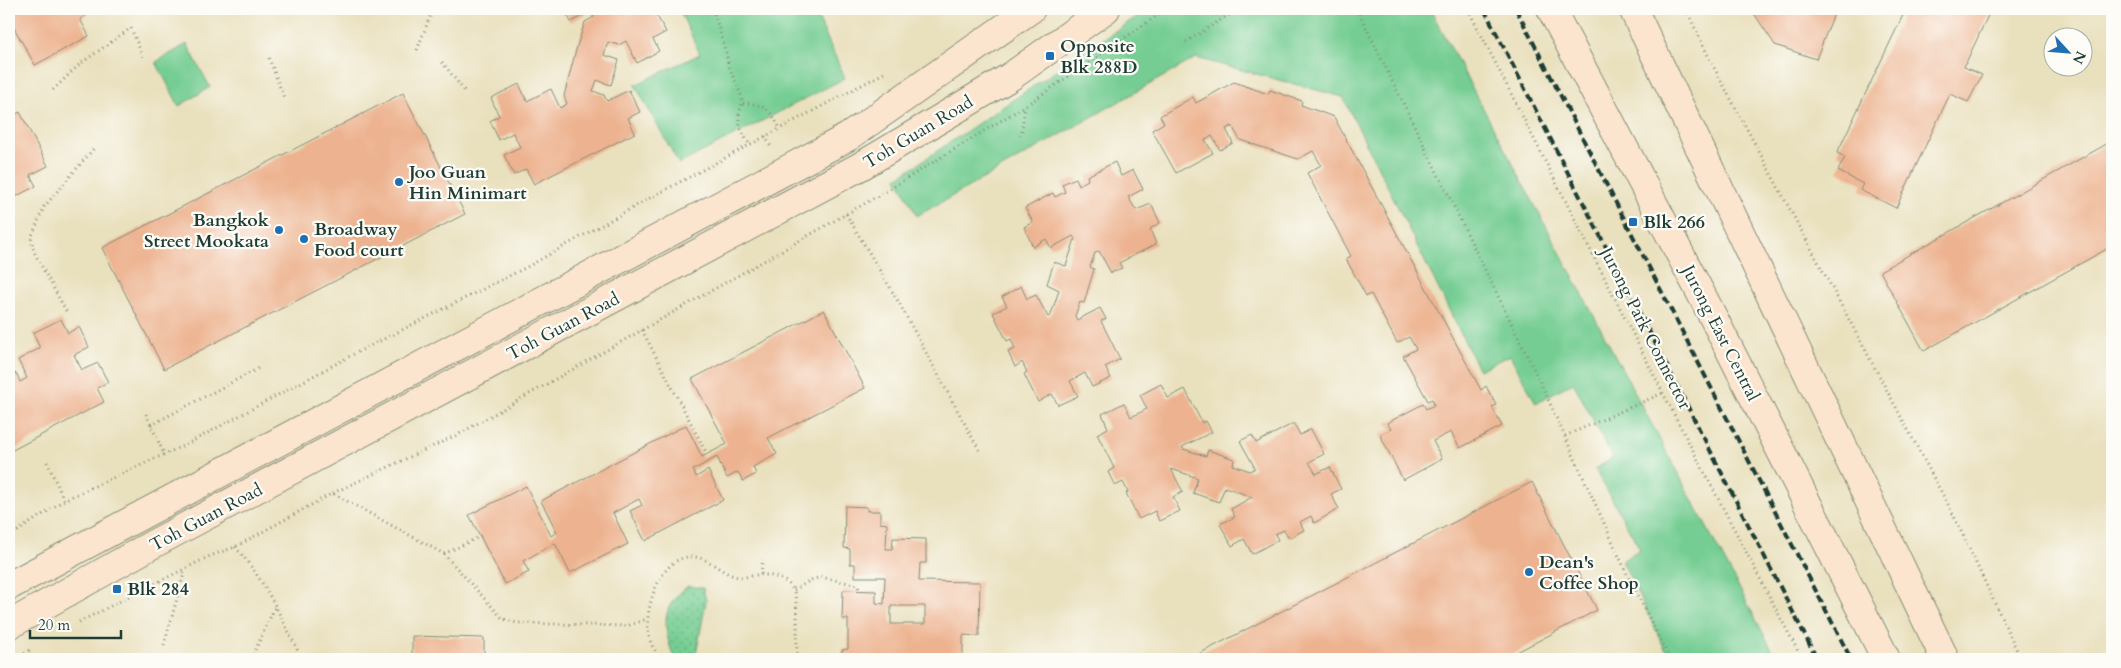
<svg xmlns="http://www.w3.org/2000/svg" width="2121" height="668" font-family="Cardo,serif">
<defs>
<pattern id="park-dots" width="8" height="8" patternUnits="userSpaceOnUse" patternTransform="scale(1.25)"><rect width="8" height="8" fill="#75cd93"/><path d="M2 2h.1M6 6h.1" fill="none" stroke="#5fa879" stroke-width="1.8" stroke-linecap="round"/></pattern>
</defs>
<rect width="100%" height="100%" fill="#fdfcf7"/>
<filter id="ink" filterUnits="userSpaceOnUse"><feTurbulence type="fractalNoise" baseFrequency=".02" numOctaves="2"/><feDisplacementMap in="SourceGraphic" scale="10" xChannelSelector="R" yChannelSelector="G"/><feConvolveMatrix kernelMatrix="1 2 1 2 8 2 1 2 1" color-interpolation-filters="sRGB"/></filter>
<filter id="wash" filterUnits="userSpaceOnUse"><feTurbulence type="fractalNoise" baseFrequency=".0096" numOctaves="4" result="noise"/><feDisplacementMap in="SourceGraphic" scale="20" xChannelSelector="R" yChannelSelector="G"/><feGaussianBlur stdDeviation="1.12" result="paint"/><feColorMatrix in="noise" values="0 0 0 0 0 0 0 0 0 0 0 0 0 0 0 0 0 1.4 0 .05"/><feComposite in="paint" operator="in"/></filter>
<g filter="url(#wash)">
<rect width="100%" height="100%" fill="#e9e0bd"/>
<!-- grass -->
<path fill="#75cd93" stroke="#4a8564" d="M679 9H814L845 78 679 164 635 85 700 54Z
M1148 9H1430L1777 659H1670L1622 561 1640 549 1595 469 1613 458 1573 382 1536 403 1510 355 1479 370 1343 97 1196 58 917 216 897 178Z
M187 44 210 87 179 106 156 62Z"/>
<!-- park -->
<path fill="url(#park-dots)" stroke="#4a8564" d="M688 586 703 588 706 601 696 655C689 658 682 661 674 658 663 627 659 608 688 586Z"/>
<g id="blocks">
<!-- building -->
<path fill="#edb390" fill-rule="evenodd" d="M9 9H88L90 13 80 19 89 36 35 65 14 28 9 31Z
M564 9H653L666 32 653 39 659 51 637 63 626 41 619 45 608 42 604 55 619 60 611 85 597 80 593 91 604 95 607 101 629 90 640 112 628 118 635 133 534 184 526 169 514 175 504 155 520 147 513 133 499 140 490 121 499 116 491 98 519 84 527 101 551 89 560 108 567 104 564 96 577 46 585 22 594 17 591 11 571 22Z
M1751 9H1836L1816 59 1775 45Z
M1914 9H1991L1964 67 1982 75 1968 102 1950 94 1896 208 1860 190 1863 184 1838 171 1845 157 1837 153 1904 13 1910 16Z
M1234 82 1268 94 1270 90 1302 101 1301 105 1334 117 1481 390 1486 386 1496 405 1492 407 1502 426 1460 448 1451 432 1433 441 1442 459 1403 480 1380 435 1391 429 1387 423 1423 404 1426 409 1434 405 1432 399 1428 401 1403 356 1416 349 1409 337 1397 343 1371 294 1366 296 1346 259 1351 256 1307 173 1321 165 1313 151 1298 159 1240 140 1232 126 1226 129 1233 143 1220 150 1212 136 1205 140 1213 153 1176 173 1152 130 1164 123 1160 116 1193 97 1196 103Z
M403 93 465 214 164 369 102 248Z
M20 112 48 166 30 175 36 186 15 197 9 183V118Z
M2112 141V246L1924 351 1880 271Z
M1115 162 1121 176 1133 170 1143 189 1128 197 1136 210 1151 204 1160 223 1150 229 1156 244 1119 263 1122 268 1111 273 1099 251 1095 253 1090 267 1094 269 1084 303 1080 302 1075 316 1077 320 1100 308 1106 319 1101 321 1120 359 1105 367 1111 378 1092 387 1085 373 1070 381 1078 396 1058 405 1052 394 1038 402 1024 374 1027 372 1022 362 1015 367 1008 352 1015 349 1011 339 1007 341 993 313 1007 306 1002 297 1021 286 1027 299 1036 295 1048 317 1051 315 1059 290 1047 284 1054 262 1066 266 1075 239 1073 236 1051 248 1046 239 1033 247 1024 227 1033 222 1025 208 1053 193 1055 197 1065 192 1062 184 1076 178 1079 185 1088 180 1087 176Z
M824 310 865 388 768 438 777 454 753 467 756 474 743 481 738 472 727 478 717 457 693 470 696 477 708 470 723 500 645 541 630 511 642 505 639 499 613 513 628 544 570 573 555 543 523 561 529 572 505 584 469 515 526 486 551 536 557 532 541 501 686 425 702 457 727 444 692 379Z
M61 319 68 333 79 327 89 347 74 355 82 370 98 363 108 382 97 388 104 402 9 452V372L17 374 20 382 27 378 18 360 40 348 33 333Z
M1161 384 1168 398 1185 389 1202 423 1206 421 1212 432 1182 447 1183 449 1206 456 1208 450 1234 459 1233 465 1250 471 1255 468 1240 441 1252 435 1256 443 1294 423 1300 435 1311 429 1324 454 1309 462 1316 474 1330 467 1341 489 1331 494 1339 509 1314 523 1311 516 1300 522 1304 530 1289 538 1284 530 1275 534 1278 540 1252 554 1244 539 1232 546 1220 524 1235 517 1231 509 1252 497 1225 487 1219 502 1193 493 1198 478 1171 469 1183 492 1173 497 1180 511 1159 521 1155 511 1139 519 1126 493 1128 492 1123 482 1115 486 1108 472 1114 468 1097 434 1108 428 1102 414 1124 403 1131 417 1147 409 1140 395Z
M1532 482 1597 610 1517 652 1503 659H1189Z
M845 506 867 507V511H880V523L887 524 886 549H892L893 538 926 539V563H920L919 581 980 582 979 636 963 635V659H842V650L848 649V619H842L843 590 876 591V603L884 604 885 577H855V564H850V549L844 548ZM891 606H925V624H891Z
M2112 572V589L2105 586Z
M412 636 484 638V659H412Z"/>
</g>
</g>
<g filter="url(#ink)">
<use href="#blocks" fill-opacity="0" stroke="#848e78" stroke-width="1"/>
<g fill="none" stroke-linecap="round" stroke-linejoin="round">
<defs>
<path id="secondary" d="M1551 9 1709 309 1886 659
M1633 9 1945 659
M9 586 848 137 1031 9
M9 625 155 543 861 166 1010 77 1106 9"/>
</defs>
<!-- secondary casing -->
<use href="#secondary" stroke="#848e78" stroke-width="30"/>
<!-- path -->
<path stroke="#848e78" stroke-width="3" stroke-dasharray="1 4" stroke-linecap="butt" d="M713 9 727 56C728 72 740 85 742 101 743 106 739 110 739 116 738 127 744 136 750 145
M1357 9 1543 388 1627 574 1670 659
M1468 9 1663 393 1802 659
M1686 9 1710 60 1952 512 2021 659
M346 11 350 9
M1186 42 1238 9
M417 50 433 9
M269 58 284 98
M442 62 466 93
M53 90 80 64 131 28 143 57
M743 103C765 104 771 110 780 129
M765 136 771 147
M1021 136 1025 106
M846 214 898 301 979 450
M66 311 34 252 31 238 44 207 95 147
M642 330 707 454
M146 414 164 454
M151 425 259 368
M1565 436 1663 393
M47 462 64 500
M334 494 444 554 503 619 517 623 627 626 647 619
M9 537 64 500 187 444 354 354 527 267 650 198 884 73
M235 547C265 579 282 620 302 659
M444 554 481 536
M761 574 763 559
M794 590 811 580 821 577 858 585 859 590
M79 622 210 556 235 547 333 493 459 434 878 196 1025 106 1167 9
M164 645 185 570
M16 659 30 650
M251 659 275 607
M661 659C656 652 650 644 649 636 643 611 659 561 687 557 709 554 719 574 739 577 745 578 752 575 758 575 769 574 786 578 792 588 800 599 796 643 797 659"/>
<!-- secondary -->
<use href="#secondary" stroke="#fce5cf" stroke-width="28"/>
<!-- rail -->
<path stroke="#1f3d34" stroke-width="4" stroke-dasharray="8 4" stroke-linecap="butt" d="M1484 9 1817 659
M1516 9 1851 659"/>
</g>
</g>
<!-- markers -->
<g fill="#1f6fb2" stroke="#fdfcf7" stroke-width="2">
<rect x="1045" y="51" width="10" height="10" rx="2.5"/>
<circle cx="399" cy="182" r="5"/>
<rect x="1628" y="217" width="10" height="10" rx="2.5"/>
<circle cx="279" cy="230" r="5"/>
<circle cx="304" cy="239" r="5"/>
<circle cx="1529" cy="572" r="5"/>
<rect x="112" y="584" width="10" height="10" rx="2.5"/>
</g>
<g text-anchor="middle" stroke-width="4.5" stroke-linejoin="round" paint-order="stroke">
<!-- poi labels -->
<g font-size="18" font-weight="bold" fill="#1f3d34" stroke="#fdfcf7" text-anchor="start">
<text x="1060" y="52">Opposite<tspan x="1060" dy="21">Blk 288D</tspan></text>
<text x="409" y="178">Joo Guan<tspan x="409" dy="21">Hin Minimart</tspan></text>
<text x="269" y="226" text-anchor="end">Bangkok<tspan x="269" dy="21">Street Mookata</tspan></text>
<text x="1643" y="228">Blk 266</text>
<text x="314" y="235">Broadway<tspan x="314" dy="21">Food court</tspan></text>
<text x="1539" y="568">Dean's<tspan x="1539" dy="21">Coffee Shop</tspan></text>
<text x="127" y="595">Blk 284</text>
</g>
<!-- street labels -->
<g font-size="18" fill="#1f3d34" stroke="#fdfcf7">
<text transform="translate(918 132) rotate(-31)" y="6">Toh Guan Road</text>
<text transform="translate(563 326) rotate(-28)" y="6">Toh Guan Road</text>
<text transform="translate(1646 328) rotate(63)" y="6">Jurong Park Connector</text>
<text transform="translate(1721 333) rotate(63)" y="6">Jurong East Central</text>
<text transform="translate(206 517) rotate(-28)" y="6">Toh Guan Road</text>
</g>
</g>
<!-- margin -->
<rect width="2121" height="668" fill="none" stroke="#fdfcf7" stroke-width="30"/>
<!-- north arrow -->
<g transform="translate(2068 52) rotate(116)"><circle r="24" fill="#fdfcf7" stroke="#a4b0a9"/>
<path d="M0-4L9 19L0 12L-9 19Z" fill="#1f6fb2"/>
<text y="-8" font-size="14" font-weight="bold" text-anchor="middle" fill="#1f3d34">N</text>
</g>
<!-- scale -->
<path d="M30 630v8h91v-8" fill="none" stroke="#1f3d34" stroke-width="2.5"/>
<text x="38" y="630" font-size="15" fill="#1f3d34" stroke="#fdfcf7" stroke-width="4" paint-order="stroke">20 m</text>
</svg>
